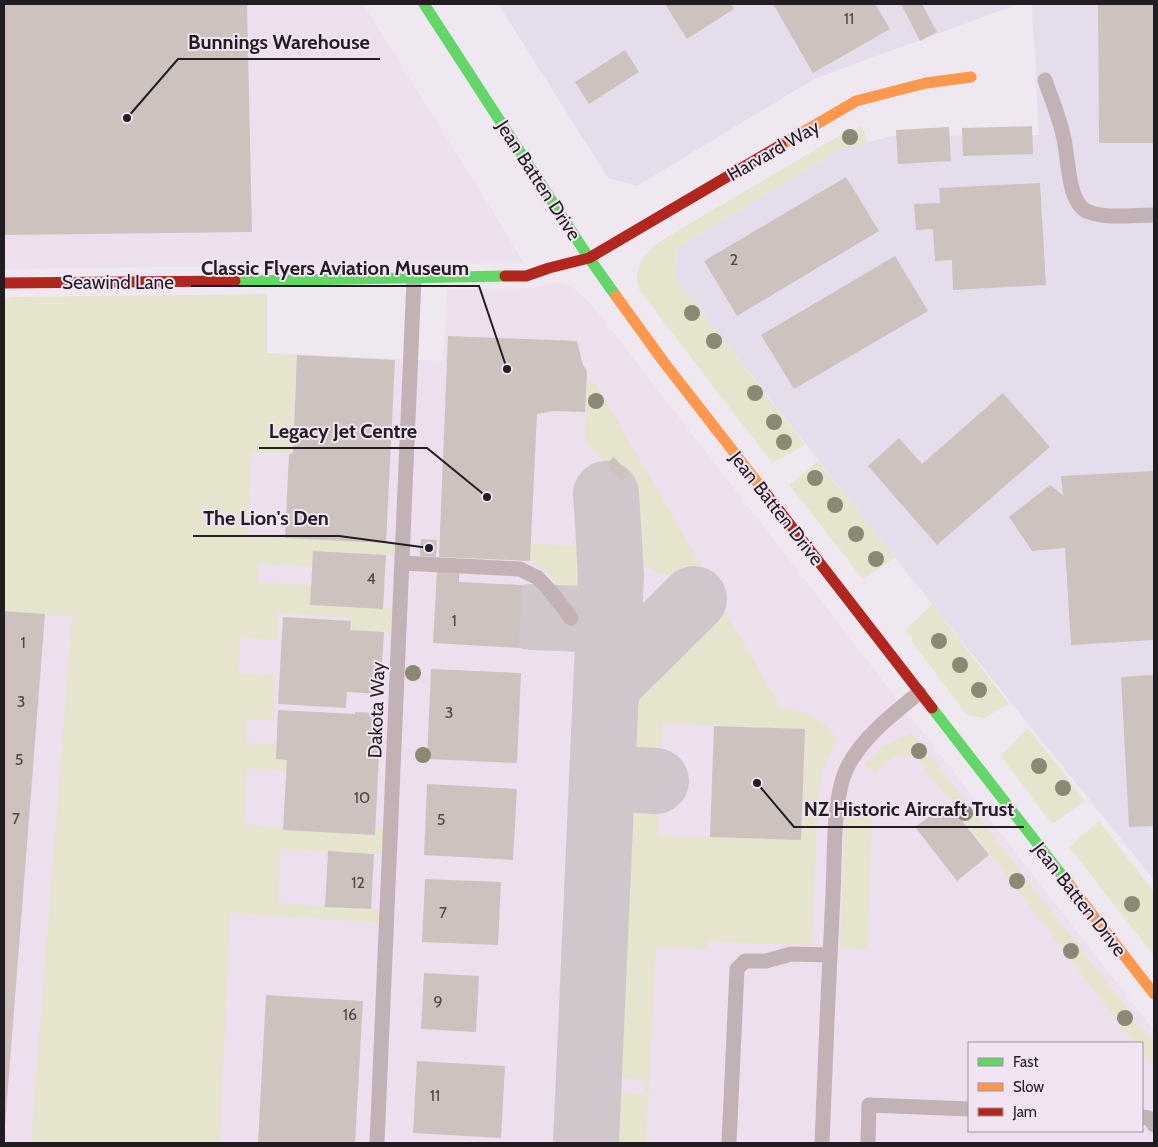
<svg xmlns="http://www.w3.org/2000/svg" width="1158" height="1147" font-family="Cabin,sans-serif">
<rect width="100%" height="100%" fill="#f0e8f0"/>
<!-- built -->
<path fill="#eedfee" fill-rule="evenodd" d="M4 4H363L492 210 524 263 4 269Z
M556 282 569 285 576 290 592 305 1154 1031V1143H4V330L268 353 443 361 447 290 535 288ZM969 1043H1142V1131H969Z"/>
<!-- industrial -->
<path fill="#e5ddec" d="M498 4H1019L814 79 637 186 608 178Z
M1032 4H1154V880L895 558 675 278 678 247 842 148 893 136 1039 135Z"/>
<!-- green -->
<path fill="#e6e4cd" d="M862 126 868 142 842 148 678 247 675 278 805 445 772 463 640 291C631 270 644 252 662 240L837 137Z
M267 294V353L297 355 293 453 252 452 248 536 386 543 396 544V555L314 551 312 567 259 564 257 582 311 585 310 605 383 609 392 608 391 632 350 630 351 618 278 613 277 640 240 638 239 673 275 675 273 721 247 719V743L277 744 287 760V771L247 769 244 824 284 827V830L375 835V828H383L382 854 280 849 279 903 380 910 379 923 230 913 220 1142 234 1143H31L72 617 4 611V300L11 297Z
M586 383 596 384 704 570C665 581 655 574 624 552L627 487 621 481 629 474 614 457 606 464 585 442Z
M818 461 895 558 865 578H862L789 485Z
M530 544 580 546C601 561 595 586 593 608H573L560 586 551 576 530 561Z
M719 600 781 708C805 710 825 718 837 739L823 769 818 797 812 945 708 942 707 949 656 947 646 1143H596L598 1109 603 1099 619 1093 644 1094 645 1080 613 1078 601 1083 612 807 622 798C635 796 651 796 659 808L658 835 801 840 805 730 663 723 662 750 655 760C633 761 613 764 615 736 615 728 614 716 617 709 623 696 634 686 643 676 667 650 692 622 719 600Z
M932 604 1009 704 984 718 967 715 912 642V637L905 631Z
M1028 728 1085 801 1052 824 1001 756Z
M911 733 932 758 1154 1043V1070L1142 1053V1043H1134L916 757C903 749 883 762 875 773L864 765 879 749Z
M873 803 867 949 840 948 844 831 847 808Z
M1099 821 1154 892V956L1069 847Z"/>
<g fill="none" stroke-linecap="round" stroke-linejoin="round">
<!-- taxiway -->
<path stroke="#d0c7cd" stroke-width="66" d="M531 617 609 620
M606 696 611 681 694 599
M602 778 656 781
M586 1143 611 575 606 494"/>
</g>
<!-- building -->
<path fill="#cec2be" d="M4 4H247L252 232 4 235Z
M665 4H731L734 9 687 39Z
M773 4H875L890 29 813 73Z
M901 4H922L937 32 920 41Z
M1098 4H1154V143H1099Z
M625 50 639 72 589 104 575 82Z
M1032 126 1033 154 963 156 962 128Z
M949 127 951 161 898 164 896 130Z
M846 177 879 231 737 316 704 261Z
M1040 183 1046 285 953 290 952 260 935 261 933 229 916 230 914 204 940 203 939 188Z
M895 256 928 311 794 389 761 335Z
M448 336 577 341 583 365 587 371 585 412 554 411 537 414 530 561 439 557Z
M297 355 395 360 386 543 285 538 289 454 293 453Z
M1003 393 1050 447 937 545 868 466 899 438 922 464Z
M614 457 629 474 621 481 606 464Z
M1154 471V640L1071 645 1065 548 1032 551 1009 517 1050 485 1063 495 1061 476Z
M421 539 437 540 436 557 420 556Z
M313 551 386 555 383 609 310 605Z
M437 571 459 572V582L522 585 519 648 433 643Z
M4 611 45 614 5 1126H4Z
M283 617 351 621 350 630 384 632 380 694 347 692 346 708 278 704Z
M431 669 521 673 517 763 427 759Z
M1154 675V826L1129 827 1121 677Z
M278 710 355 714V712L381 713 375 835 283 830 287 760 276 759Z
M714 726 805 729 801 840 710 837Z
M427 784 517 789 513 860 424 855Z
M948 803 989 855 957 881 915 827Z
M328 851 374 854 371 909 325 907Z
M425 879 501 882 498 945 422 942Z
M424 973 479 976 476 1032 421 1029Z
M266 995 363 1001 355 1143H258Z
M417 1061 505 1066 501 1138 413 1133Z"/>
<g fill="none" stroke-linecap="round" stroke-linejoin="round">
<!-- lane -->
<path stroke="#c2b2b6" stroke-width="15" d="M1045 80C1051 98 1059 116 1063 135 1069 154 1066 204 1089 212 1108 219 1134 215 1154 215
M402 563 520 569 538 578 552 593 571 618
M1142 1117 1149 1118 1154 1125
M377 1143 414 279
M729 1143 737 969 745 961H766L791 954 830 955
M822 1143C825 1060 829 976 833 893 835 858 832 796 848 766 862 738 895 712 919 693
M868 1143 869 1105 969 1109"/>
<!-- fast -->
<path stroke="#63d668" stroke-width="11" d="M424 4 589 258 616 296
M235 281 505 276
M932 708 1068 883"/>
<!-- slow -->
<path stroke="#ff974d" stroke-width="11" d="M781 145 856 101 926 83 971 77
M616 296 663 361 764 491
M1068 883 1154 994"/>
<!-- jam -->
<path stroke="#b3261e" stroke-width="11" d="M505 276H526L549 268 589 258 781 145
M4 283 235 281
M764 491 932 708"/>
</g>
<!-- trees -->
<g fill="#8b8874">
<circle cx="850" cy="137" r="8"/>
<circle cx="692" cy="313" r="8"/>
<circle cx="714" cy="341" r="8"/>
<circle cx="755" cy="393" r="8"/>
<circle cx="596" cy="401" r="8"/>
<circle cx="774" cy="422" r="8"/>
<circle cx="784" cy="442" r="8"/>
<circle cx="815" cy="478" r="8"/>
<circle cx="835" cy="505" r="8"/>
<circle cx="856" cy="534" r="8"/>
<circle cx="876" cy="559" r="8"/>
<circle cx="939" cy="641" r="8"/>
<circle cx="960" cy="665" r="8"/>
<circle cx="413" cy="673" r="8"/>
<circle cx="979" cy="690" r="8"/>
<circle cx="919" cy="751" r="8"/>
<circle cx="423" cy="755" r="8"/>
<circle cx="1039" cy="766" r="8"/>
<circle cx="1063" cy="788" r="8"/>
<circle cx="965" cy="813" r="8"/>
<circle cx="1017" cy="881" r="8"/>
<circle cx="1132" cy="904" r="8"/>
<circle cx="1071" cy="951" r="8"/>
<circle cx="1125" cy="1018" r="8"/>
</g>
<g text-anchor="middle" stroke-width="4" stroke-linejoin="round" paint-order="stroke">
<!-- number labels -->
<g font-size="16" fill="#4d4649">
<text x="849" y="24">11</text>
<text x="734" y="265">2</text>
<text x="371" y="584">4</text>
<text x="454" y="626">1</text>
<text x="23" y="648">1</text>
<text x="21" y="707">3</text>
<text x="449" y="718">3</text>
<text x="19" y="765">5</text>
<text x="362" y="803">10</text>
<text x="16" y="824">7</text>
<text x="441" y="825">5</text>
<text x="358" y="888">12</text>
<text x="443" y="918">7</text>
<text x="438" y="1007">9</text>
<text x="350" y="1020">16</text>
<text x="435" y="1101">11</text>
</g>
<!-- street labels -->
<g font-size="19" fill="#221d22" stroke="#f3e4f3">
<text transform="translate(773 150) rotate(-30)" y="7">Harvard Way</text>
<text transform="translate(539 180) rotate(57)" y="7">Jean Batten Drive</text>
<text x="118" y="289">Seawind Lane</text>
<text transform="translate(777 508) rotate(52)" y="7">Jean Batten Drive</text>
<text transform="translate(376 710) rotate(-88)" y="7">Dakota Way</text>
<text transform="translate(1080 899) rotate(52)" y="7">Jean Batten Drive</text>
</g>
</g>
<!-- callouts -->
<path fill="none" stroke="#221d22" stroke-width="2" d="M127 118L178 59H380M507 369L479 286H191M487 497L427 448H259M429 548L339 536H193M757 783L794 827H1024"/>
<g fill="#221d22" stroke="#f3e4f3" stroke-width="2">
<circle cx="127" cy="118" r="5"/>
<circle cx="507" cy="369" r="5"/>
<circle cx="487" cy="497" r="5"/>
<circle cx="429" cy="548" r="5"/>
<circle cx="757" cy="783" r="5"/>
</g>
<g font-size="20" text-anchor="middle" font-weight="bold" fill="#221d22" stroke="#f3e4f3" stroke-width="4" stroke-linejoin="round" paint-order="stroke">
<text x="279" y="49">Bunnings Warehouse</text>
<text x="335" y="275">Classic Flyers Aviation Museum</text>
<text x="343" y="438">Legacy Jet Centre</text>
<text x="266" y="525">The Lion's Den</text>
<text x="909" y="816">NZ Historic Aircraft Trust</text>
</g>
<!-- border -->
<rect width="1158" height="1147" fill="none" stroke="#221d22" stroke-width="10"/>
<!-- legend -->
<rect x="968" y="1042" width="175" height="90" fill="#f3e4f3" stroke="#9f949f"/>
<rect x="978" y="1058" width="25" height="8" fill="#63d668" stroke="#9f949f"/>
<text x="1013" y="1067" font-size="15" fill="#221d22">Fast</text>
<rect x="978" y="1083" width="25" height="8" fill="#ff974d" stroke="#9f949f"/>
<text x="1013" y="1092" font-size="15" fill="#221d22">Slow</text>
<rect x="978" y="1108" width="25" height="8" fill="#b3261e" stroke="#9f949f"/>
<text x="1013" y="1117" font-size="15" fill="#221d22">Jam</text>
</svg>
